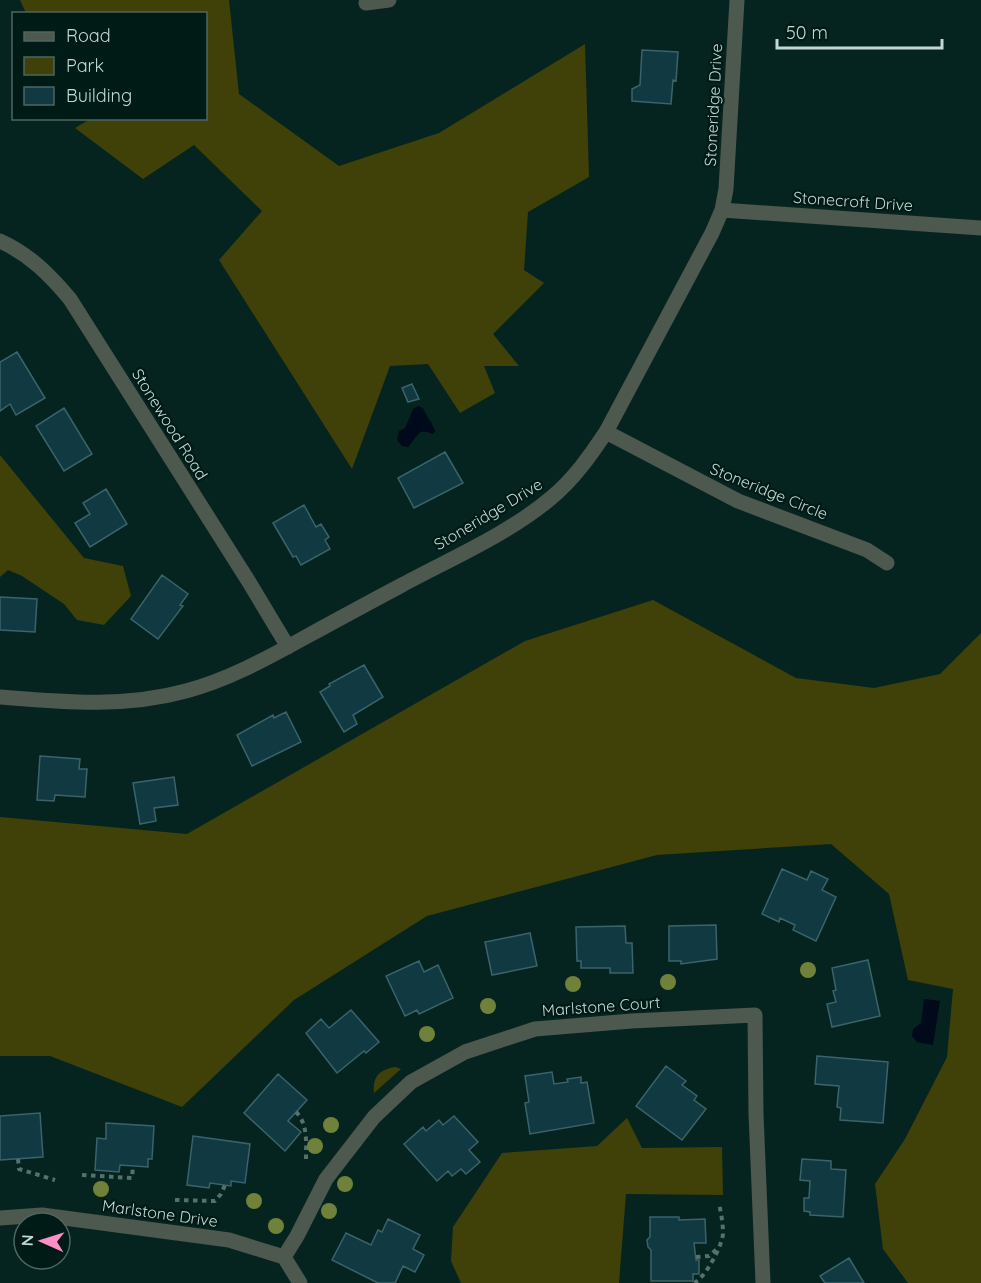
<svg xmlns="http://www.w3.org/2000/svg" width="981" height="1283" font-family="Quicksand,sans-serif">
<rect width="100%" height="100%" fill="#05241f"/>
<!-- green -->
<path fill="#3f4109" d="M20 0H229L239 94 339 166 439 133 585 44 589 177 528 212 524 270 544 283 493 334 519 366H484L495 393 460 413 428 364 390 366 352 469 219 260 262 211 194 145 143 179 75 128 90 119 206 118V14L26 13Z
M0 455 84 558 123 566 131 596 104 625 77 620 64 604 22 576 8 570 0 577Z
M653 600 796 678 874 688 940 674 981 633V1283H908L883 1249 875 1184 905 1139 947 1057 953 989 908 980 889 894 831 844 657 855 427 916 294 1000 182 1107 50 1056H0V817L187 834 525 641Z
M396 1067 401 1069 374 1093C372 1076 380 1069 396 1067Z
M627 1118 642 1148 722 1147 723 1195 626 1194 619 1283H461L451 1261 453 1227 502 1153 597 1146Z"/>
<!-- water -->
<path fill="#000a1b" d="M418 406 423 408C427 418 431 420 435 431L433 434 427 432H420L408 447 402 446 397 440 399 431 405 428 413 409Z
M924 999 940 1001 933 1045 917 1042 912 1036 913 1029 921 1023Z"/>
<!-- building -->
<path fill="#103941" stroke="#3b636c" stroke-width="1.5" d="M642 50 678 52 676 81 673 80 671 104 632 101V89L640 85Z
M17 352 45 398 16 415 10 404 0 411V362Z
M412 384 419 399 408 402 402 388Z
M64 408 92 454 64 471 36 426Z
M445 452 463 483 414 508 398 478Z
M106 489 127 524 90 547 75 523 90 514 83 503Z
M304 505 316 527 321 524 329 537 325 540 330 549 301 565 296 556 293 557 273 523Z
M162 575 188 594 180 605 183 606 158 639 131 619Z
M0 597 37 599 35 632 0 630Z
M364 665 383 697 353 715 357 724 344 732 320 692 330 686 329 684Z
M286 712 301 742 252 766 237 735 273 715 274 718Z
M40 756 80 759 79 769H87L85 797 55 795 54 801 37 800Z
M174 777 178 805 154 808 156 821 140 824 133 783Z
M782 869 807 880 811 871 828 879 822 890 836 897 816 941 793 930 795 925 780 918 779 922 762 914Z
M716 925 717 959 681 964V961H669V926Z
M625 926 626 943H632L633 973H610V968H581V961H577L576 927Z
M530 933 537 966 492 975 485 942Z
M868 960 880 1016 832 1027 827 1004 836 1002 833 991 836 990 832 968Z
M419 961 424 972 438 965 453 998 419 1014 417 1010 405 1016 386 976Z
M351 1010 379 1042 366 1053 364 1051 337 1073 306 1033 321 1019 329 1028Z
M817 1056 888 1062 883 1123 840 1120 841 1108 837 1107 839 1086 815 1084Z
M666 1066 686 1081 682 1085 697 1096 694 1100 706 1109 682 1140 636 1106Z
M552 1072 554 1084 568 1082 567 1079 581 1077V1083L587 1082 594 1123 530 1134 525 1103 529 1102 525 1076Z
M278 1074 307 1100 288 1121 301 1132 285 1151 244 1113Z
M40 1113 43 1157 0 1160V1116Z
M454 1116 478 1142 469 1150 480 1162 466 1174 461 1169 452 1176 448 1171 437 1181 404 1144 423 1127 426 1131 439 1120 443 1125Z
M106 1123 154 1126 152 1159H148V1167L120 1165 119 1172 95 1170 97 1138 106 1139Z
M193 1136 250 1144 245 1183 231 1181V1186L210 1183 209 1188 187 1185Z
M802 1159 831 1161V1169L846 1170 843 1217 810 1215V1212L804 1211V1198H809L810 1181 800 1180Z
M650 1217H679V1220L705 1219 706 1243H694L696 1260H699V1274H693V1281H651V1250L648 1247 647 1240 650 1237Z
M388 1219 420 1235 413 1249 424 1255 415 1272 403 1266 395 1283H378L332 1260 346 1233 371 1245 378 1230 382 1232Z
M849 1258 864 1283H825L820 1276Z"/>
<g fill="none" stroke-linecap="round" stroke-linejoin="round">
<!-- path -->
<path stroke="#56706b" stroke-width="4" stroke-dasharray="4.5 4.5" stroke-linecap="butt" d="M296 1112C308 1124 306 1142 306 1159
M18 1159 19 1169 55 1180
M82 1175 132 1178 133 1166
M175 1200 215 1201 221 1194 225 1185
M696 1257 709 1256 717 1249
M694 1283C705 1278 723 1245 723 1233 723 1223 721 1213 719 1203"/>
<!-- street -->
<path stroke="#4d584e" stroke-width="15" d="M366 3 389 0
M722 210 981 228
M0 241C29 254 50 275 70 299L249 582 288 647
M606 432 738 501 867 550 887 563
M0 697C63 702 124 708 186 691 227 680 264 660 302 639 335 621 368 603 402 585 450 559 510 533 551 498 574 479 590 456 606 432L712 233 722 210 726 189 737 0
M0 1218 42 1215 229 1240 284 1257 300 1283
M284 1257 297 1236 326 1179 374 1117 411 1082 465 1052 535 1029 632 1021 755 1015 756 1114 763 1283"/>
</g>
<!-- trees -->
<g fill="#70813a">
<circle cx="808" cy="970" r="8"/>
<circle cx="668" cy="982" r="8"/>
<circle cx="573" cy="984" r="8"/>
<circle cx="488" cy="1006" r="8"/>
<circle cx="427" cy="1034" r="8"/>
<circle cx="331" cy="1125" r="8"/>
<circle cx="315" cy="1146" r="8"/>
<circle cx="345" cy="1184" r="8"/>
<circle cx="101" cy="1189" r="8"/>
<circle cx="254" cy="1201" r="8"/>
<circle cx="329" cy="1211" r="8"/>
<circle cx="276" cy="1226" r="8"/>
</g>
<g text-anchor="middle" stroke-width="4.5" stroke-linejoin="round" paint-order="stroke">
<!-- street labels -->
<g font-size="16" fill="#c3d8d3" stroke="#001a15">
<text transform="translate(713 105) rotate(-87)" y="6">Stoneridge Drive</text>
<text transform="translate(853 201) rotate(4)" y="6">Stonecroft Drive</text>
<text transform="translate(170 424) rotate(58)" y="6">Stonewood Road</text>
<text transform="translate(769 491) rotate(22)" y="6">Stoneridge Circle</text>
<text transform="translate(488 514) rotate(-31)" y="6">Stoneridge Drive</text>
<text transform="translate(601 1006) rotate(-4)" y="6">Marlstone Court</text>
<text transform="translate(160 1213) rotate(8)" y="6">Marlstone Drive</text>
</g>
</g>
<!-- legend -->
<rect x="12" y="12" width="195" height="108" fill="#001a15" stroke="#4e6661" stroke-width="1.5"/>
<rect x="24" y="32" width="30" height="9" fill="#4d584e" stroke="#4e6661" stroke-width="1.5"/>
<text x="66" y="42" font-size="18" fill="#c3d8d3">Road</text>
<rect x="24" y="57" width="30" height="18" fill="#3f4109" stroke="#4e6661" stroke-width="1.5"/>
<text x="66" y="72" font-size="18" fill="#c3d8d3">Park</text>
<rect x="24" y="87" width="30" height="18" fill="#103941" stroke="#4e6661" stroke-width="1.5"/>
<text x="66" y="102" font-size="18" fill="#c3d8d3">Building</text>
<!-- north arrow -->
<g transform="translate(42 1241) rotate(273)"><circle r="28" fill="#001a15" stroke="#4e6661" stroke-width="1.5"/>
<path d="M0-4.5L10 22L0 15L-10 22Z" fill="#fb8fc6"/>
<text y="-9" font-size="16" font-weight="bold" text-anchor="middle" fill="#c3d8d3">N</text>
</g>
<!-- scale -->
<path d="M777 39v9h165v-9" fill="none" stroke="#c3d8d3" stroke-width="3"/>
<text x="786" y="39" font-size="18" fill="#c3d8d3" stroke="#001a15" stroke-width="4.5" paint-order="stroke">50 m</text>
</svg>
